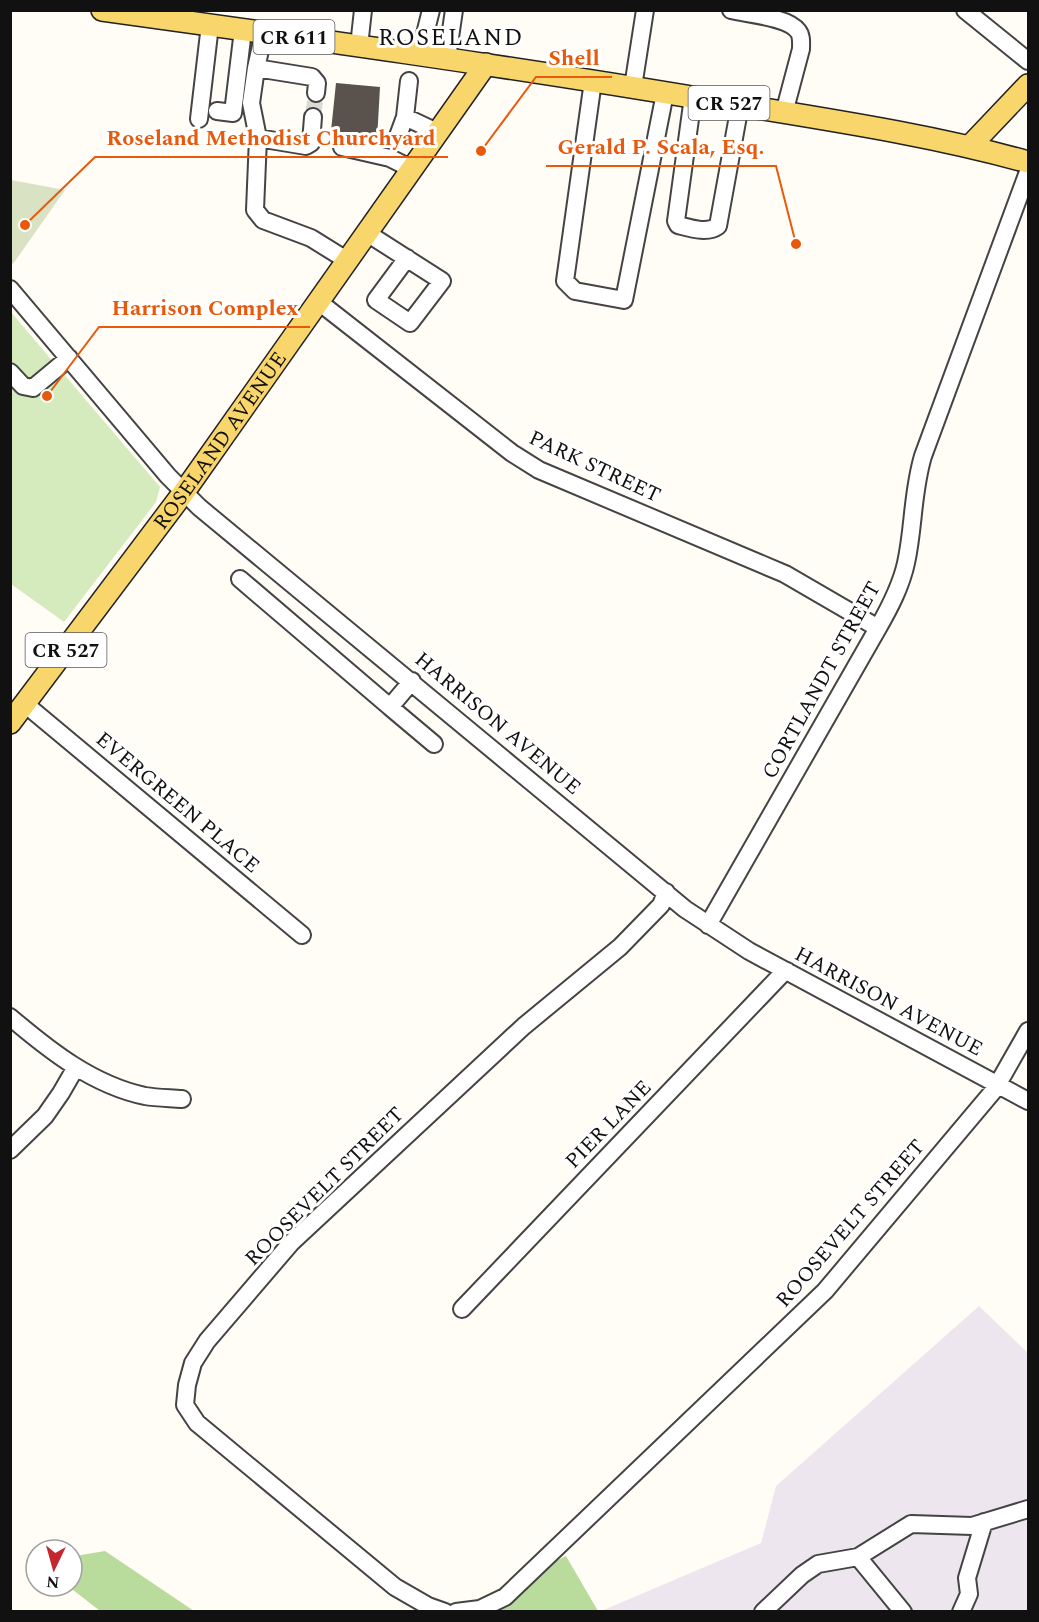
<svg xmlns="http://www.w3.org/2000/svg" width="1039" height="1622" font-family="Spectral,serif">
<rect width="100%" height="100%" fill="#fffdf5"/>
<!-- industrial -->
<path fill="#eee6ef" d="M979 1306 1028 1353V1611L599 1612 761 1543 776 1486Z"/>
<!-- green -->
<path fill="#d5ebbd" d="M10 311 160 487 156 502 64 622 11 584Z"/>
<!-- forest -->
<path fill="#b9dc9c" d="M105 1551 194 1611H100L68 1586H72V1564L75 1556Z
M566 1556 598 1611 451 1612Z"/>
<!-- cemetery -->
<path fill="#d9e3c4" d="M11 180 65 190 13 264 10 261Z"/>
<!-- building -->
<path fill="#5a524d" d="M336 83 380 87 377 140 361 139 362 134 331 131Z"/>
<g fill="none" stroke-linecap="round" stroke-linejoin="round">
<!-- minor-tunnel -->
<path stroke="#dbdad3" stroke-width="16" stroke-dasharray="16 8" stroke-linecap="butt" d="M313 117 316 93"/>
<defs>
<path id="minor" d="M731 10C748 14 788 17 798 31 802 36 801 43 801 49L784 113
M965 10 1028 61
M359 46 363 10
M420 54 431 10
M447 58 454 10
M256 68 264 33
M409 81 405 117 437 132
M593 81 565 281 575 291 624 300 665 93
M633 87 645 10
M693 97 676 221 678 225C690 228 707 234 718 226L740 105
M217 111 233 113 243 30
M313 117 311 143 306 146 258 138 251 103 256 68 312 77 317 83 316 93
M199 119 210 25
M398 136 405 117
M258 138 255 210 263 220 311 238 348 261
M342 147 390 158 412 169
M367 233 442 281 410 323 376 300 407 258
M10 289 168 476 199 507 685 909 749 951 1028 1101
M319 302 512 453 539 470 785 574 878 628
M10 372 23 386 33 388 69 358
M240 579 390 707 412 681
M25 704 302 935
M390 707 434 744
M708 925 878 628C890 607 901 586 906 563 914 527 912 493 923 456L1028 172
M10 1017C50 1051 93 1085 145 1096 157 1098 170 1098 182 1099
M10 1150 45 1116 61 1093 76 1067
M462 1309 782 974 787 971
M445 1612 428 1606 395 1587 197 1423 185 1405 187 1385 193 1363 207 1341 291 1243 524 1026 620 947 661 905 666 892
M456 1612 480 1609 505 1597 825 1291 995 1089 1028 1031
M763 1612 802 1575 818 1564 858 1557
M903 1612 858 1557 911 1524 972 1526 1028 1509
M961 1612 969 1594 967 1578 984 1522"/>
<g id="major">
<path d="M102 10C305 38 507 66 709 100 816 118 924 133 1028 162"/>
<path d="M971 145 1028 85"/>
<path id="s1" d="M10 723 184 492 486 64"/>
</g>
</defs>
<!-- minor casing -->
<use href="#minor" stroke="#444" stroke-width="20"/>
<!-- major casing -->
<use href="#major" stroke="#222" stroke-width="24"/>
<!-- minor -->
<use href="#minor" stroke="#fff" stroke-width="16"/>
<!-- major -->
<use href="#major" stroke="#f9d66b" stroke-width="21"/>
</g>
<g text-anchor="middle" stroke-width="6" stroke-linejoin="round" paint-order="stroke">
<!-- shield labels -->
<g fill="#fff" stroke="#585858" stroke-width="1.5">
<rect x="253.5" y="20" width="81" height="34" rx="4.5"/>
<rect x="688.5" y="86" width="81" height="34" rx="4.5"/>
<rect x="25.5" y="633" width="81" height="34" rx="4.5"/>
</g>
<g font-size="20" font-weight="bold" fill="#111">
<text x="294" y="44">CR 611</text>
<text x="729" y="110">CR 527</text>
<text x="66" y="657">CR 527</text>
</g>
<!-- street labels -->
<g font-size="21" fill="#111" stroke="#fff">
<text dy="7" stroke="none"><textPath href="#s1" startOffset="352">ROSELAND AVENUE</textPath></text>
<text transform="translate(595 466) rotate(25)" y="7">PARK STREET</text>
<text transform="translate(821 680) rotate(-61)" y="7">CORTLANDT STREET</text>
<text transform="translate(498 723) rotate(40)" y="7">HARRISON AVENUE</text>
<text transform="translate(178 802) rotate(40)" y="7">EVERGREEN PLACE</text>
<text transform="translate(889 1001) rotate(28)" y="7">HARRISON AVENUE</text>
<text transform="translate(608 1124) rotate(-46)" y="7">PIER LANE</text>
<text transform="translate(324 1186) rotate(-45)" y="7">ROOSEVELT STREET</text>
<text transform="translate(850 1223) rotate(-49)" y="7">ROOSEVELT STREET</text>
</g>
<!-- quarter labels -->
<g font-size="24" letter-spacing="1.5" fill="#111" stroke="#fff">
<text x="451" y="45">ROSELAND</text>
</g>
</g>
<!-- callouts -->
<path fill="none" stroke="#e8590c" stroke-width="2" d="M481 151L536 77H612M25 225L95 157H448M796 244L776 166H546M47 396L99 327H310"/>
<g fill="#e8590c" stroke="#fff" stroke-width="2">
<circle cx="481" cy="151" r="6"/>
<circle cx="25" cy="225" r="6"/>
<circle cx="796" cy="244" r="6"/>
<circle cx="47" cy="396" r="6"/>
</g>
<g font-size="22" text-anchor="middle" font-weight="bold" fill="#e8590c" stroke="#fff" stroke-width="6" stroke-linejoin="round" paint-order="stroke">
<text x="574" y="65">Shell</text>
<text x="271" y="145">Roseland Methodist Churchyard</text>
<text x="661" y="154">Gerald P. Scala, Esq.</text>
<text x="205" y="315">Harrison Complex</text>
</g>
<!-- border -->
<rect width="1039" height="1622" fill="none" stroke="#111111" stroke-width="24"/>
<!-- north arrow -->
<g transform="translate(54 1568) rotate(185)"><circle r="28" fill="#ffffff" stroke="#a0a0a0" stroke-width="1.5"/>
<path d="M0-4.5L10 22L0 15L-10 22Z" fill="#c4262e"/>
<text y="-9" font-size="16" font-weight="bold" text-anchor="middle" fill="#111111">N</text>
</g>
</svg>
